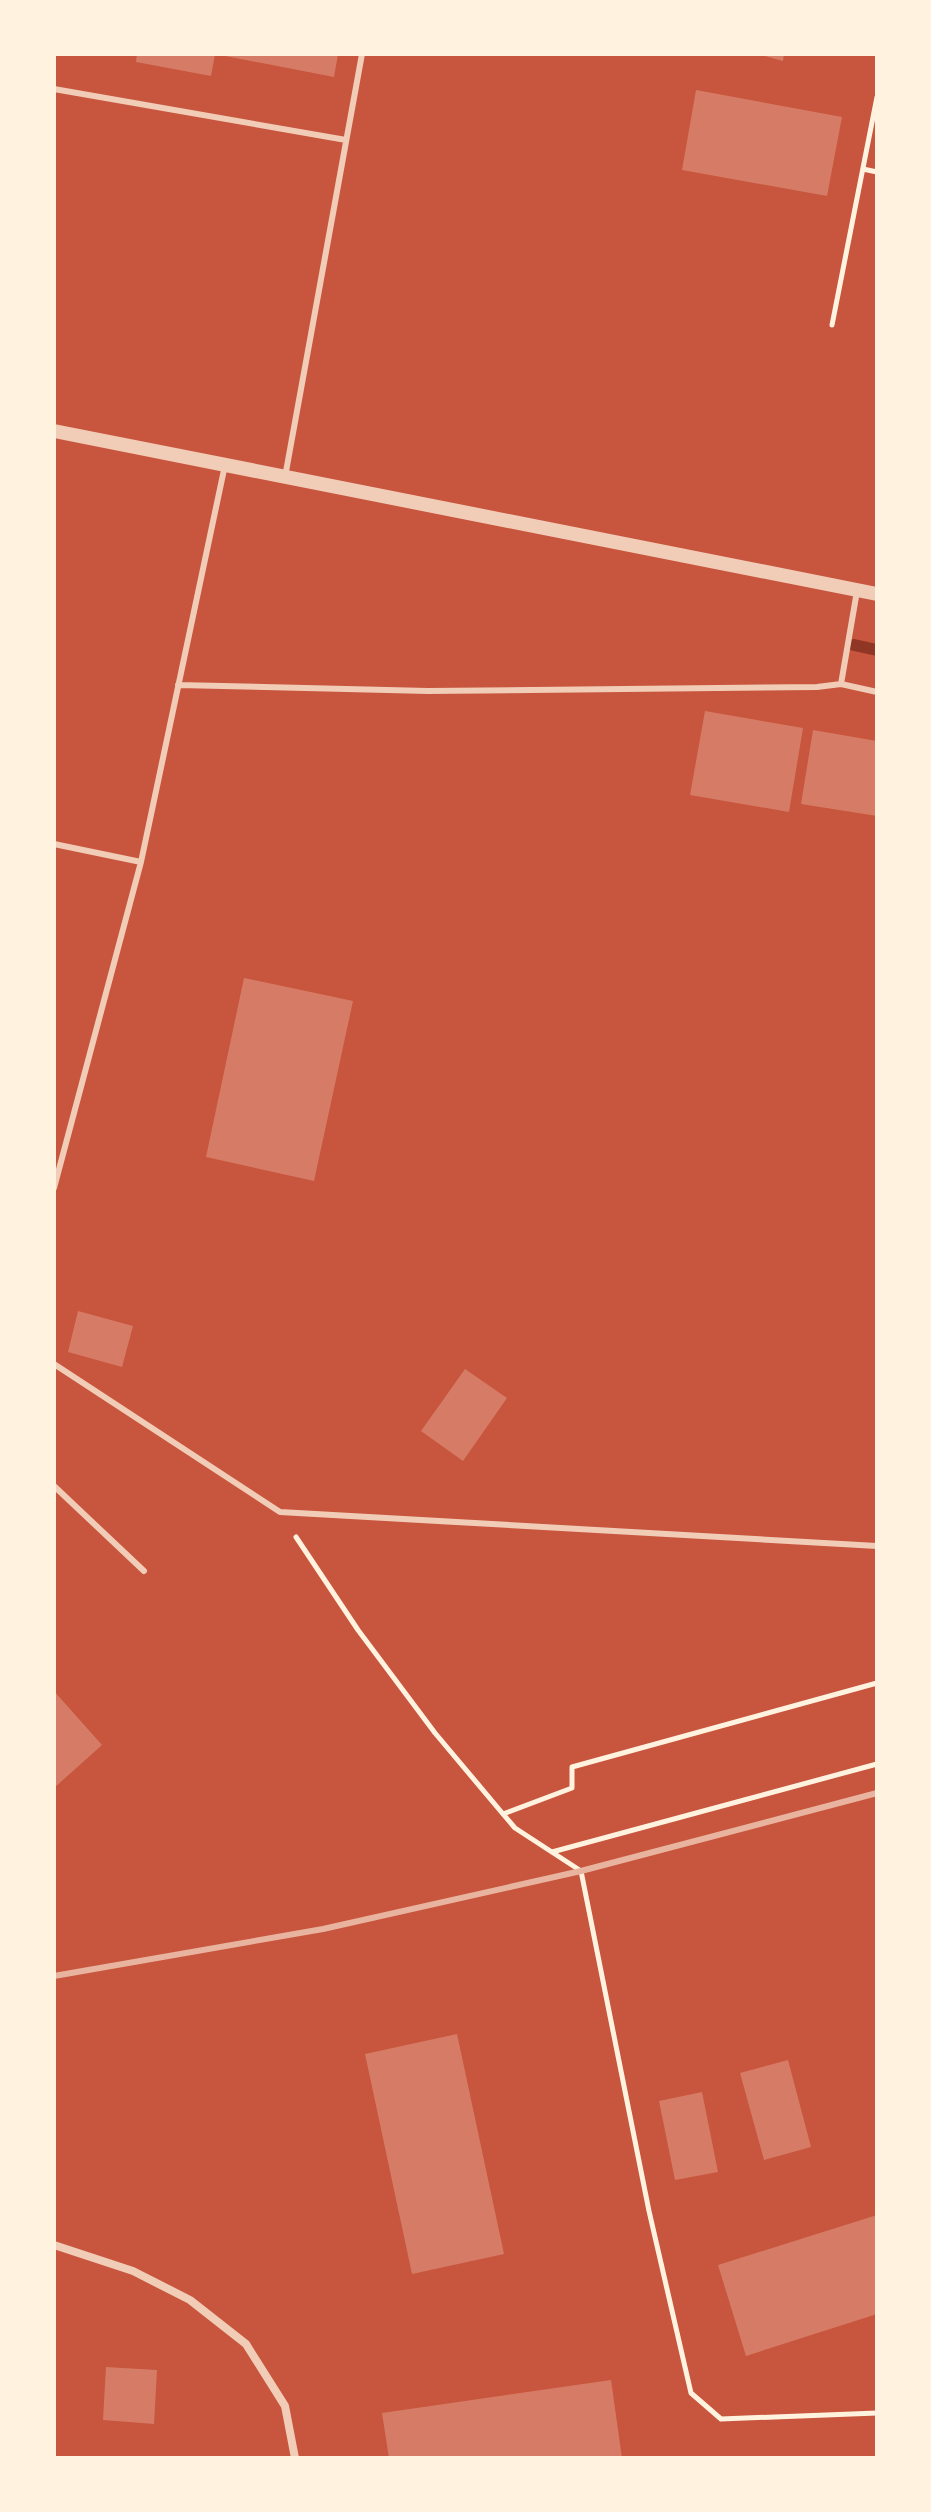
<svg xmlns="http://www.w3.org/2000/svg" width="931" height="2512" font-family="Roboto,sans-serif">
<rect width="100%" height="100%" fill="#c8553d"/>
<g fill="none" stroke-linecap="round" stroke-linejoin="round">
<!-- stream -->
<path stroke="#8f3625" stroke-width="12" d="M854 645 877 650"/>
</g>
<!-- building -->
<path fill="#d67c66" d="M137 54H338L334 77 215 54 211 76 136 62Z
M757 54H784L783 61Z
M696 90 842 117 827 196 682 170Z
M705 711 803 728 789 812 690 795Z
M813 730 877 741V816L801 804Z
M244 978 353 1001 314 1181 206 1157Z
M78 1311 133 1326 122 1367 68 1352Z
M465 1369 507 1398 463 1461 421 1431Z
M54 1691 102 1745 54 1788Z
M457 2034 504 2254 412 2274 365 2054Z
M788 2060 811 2147 764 2160 740 2073Z
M702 2092 718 2172 675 2180 659 2101Z
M877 2215V2314L746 2356 718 2265Z
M106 2367 157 2370 154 2424 103 2420Z
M611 2380 622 2458H389L382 2413Z"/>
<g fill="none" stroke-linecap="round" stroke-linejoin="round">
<!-- path -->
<path stroke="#fff3e0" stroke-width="5" d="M863 169 877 172
M832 325 877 97
M296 1537 358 1630 435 1733 503 1814 515 1828 581 1871 649 2211 691 2393 721 2419 877 2413
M503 1814 572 1788V1767L877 1683
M552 1852 877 1764"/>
<!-- service -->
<path stroke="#f1ccb7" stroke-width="6" d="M54 89 346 140
M285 477 362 54
M841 684 857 591
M178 685 428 691 817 687 841 684 877 692
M54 844 141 862
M54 1188 141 862 225 465
M54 1364 280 1512 877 1546
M54 1486 144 1571"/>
<!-- minor -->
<path stroke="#f1ccb7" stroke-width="8" d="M54 2245 133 2271 190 2300 246 2344 285 2406 295 2458"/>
<!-- tertiary -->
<path stroke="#f1ccb7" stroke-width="14" d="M54 431 877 594"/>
<!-- rail -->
<path stroke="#e9b49f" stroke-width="6" d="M54 1976 323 1929 581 1871 877 1793"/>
</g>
<!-- border -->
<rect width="931" height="2512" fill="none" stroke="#fff3e0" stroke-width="112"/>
</svg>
